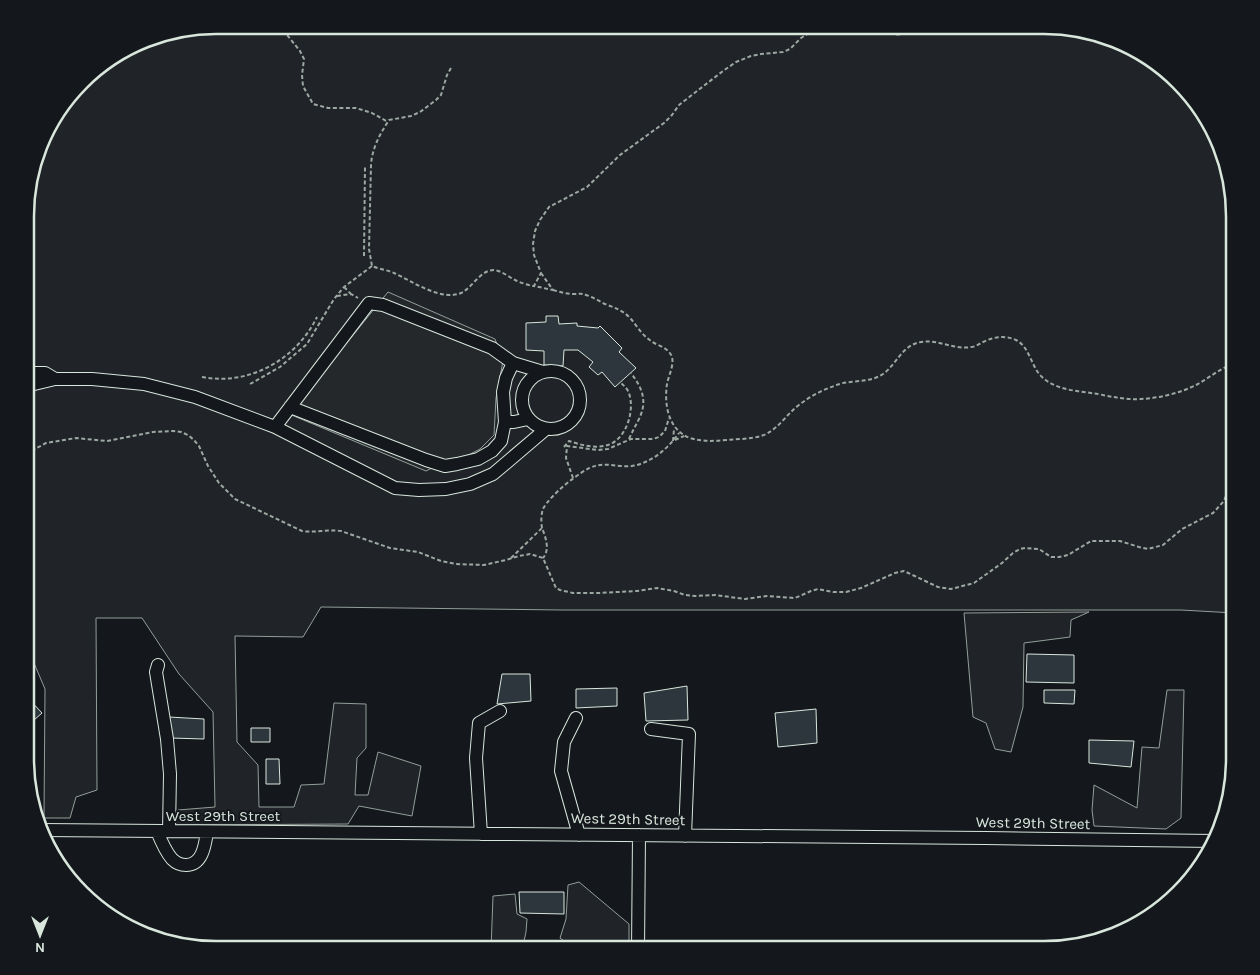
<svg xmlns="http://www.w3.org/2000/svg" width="1260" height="975" font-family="Karla,sans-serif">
<rect width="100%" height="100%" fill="#14181c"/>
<!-- green -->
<path fill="#202428" stroke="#939e99" d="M215 25H1057L1117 39 1170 72 1216 131 1235 215V613L1181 610H562L321 607 303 637 235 636 237 742 258 765 259 807H294L301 785 324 784 334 703 366 704V748L357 758 355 795H368L378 752 421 766 412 816 359 806 348 824 175 825 178 810 215 807 213 712 179 674 142 618H96L97 790 76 797 70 818H44L45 689 31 656H26L27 190 50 120 90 72 154 35Z
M1089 612 1071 620 1070 637 1024 643 1023 707 1011 752 995 749 986 723 973 717 964 613Z
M1167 690H1184L1181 818 1166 829 1094 826 1092 810 1094 785 1137 808 1142 747 1159 748Z
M579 882 629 924V950H577L560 938 566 919 568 885Z
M515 894 517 914 527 919 526 932 522 950H491L493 896Z"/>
<!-- parking -->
<path fill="#24282b" stroke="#939e99" d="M388 292 495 339 503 361 496 398 494 435 480 449 457 461 432 468 426 471 289 414Z"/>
<!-- building -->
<path fill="#2c363c" stroke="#d8e6dc" d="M546 316H558L559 324 577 323V326L598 328 600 326 622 348 619 352 636 368 615 387 602 372 598 375 589 367 593 362 578 350H564L563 366 544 365V351L526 350V323L546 322Z
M1027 654 1074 655V683L1026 682Z
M502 674H530L531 701 497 704Z
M687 686 688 720 646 721 644 693Z
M617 688V706L576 708V689Z
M1044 690H1075L1074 704 1044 703Z
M27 697 42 713 26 727V698Z
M816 709 817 743 778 747 775 713Z
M169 717 204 719V739L171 738Z
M251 728H270V742H251Z
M1089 740 1134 741 1131 767 1089 763Z
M266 759H279L280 784H266Z
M519 892H564V914L520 913Z"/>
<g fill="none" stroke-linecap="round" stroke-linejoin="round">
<defs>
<path id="minor" d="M522 400a29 29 0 1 1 58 0a29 29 0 1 1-58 0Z
M26 373H45L55 379
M26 386 55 379H92L144 384 195 397 275 427 395 488 419 490 446 489 470 484 493 474 546 429
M290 407 426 460 445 466 457 464 478 459 492 451 501 441 505 422 503 392 506 378 513 363
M505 422H514L528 419
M275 427 369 303 383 305 492 348 513 363 543 372
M158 665 156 672 167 739 170 774 169 831
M576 718 564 742 561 771 579 835
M651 729 689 734 685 836
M41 830 985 838 1215 841
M157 831C161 841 165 851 172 859 176 863 181 865 186 865 203 865 205 844 207 832
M481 834 476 758 479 723 500 711
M638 950 639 835"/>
</defs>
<!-- minor casing -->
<use href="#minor" stroke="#d8e6dc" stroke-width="14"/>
<!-- path -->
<path stroke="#9da8a2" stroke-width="2" stroke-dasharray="4 2.5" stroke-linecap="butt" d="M279 25 300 51 304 59 302 75 303 86 313 104 328 108H356L372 113 388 122
M872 25C895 35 897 40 920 25
M451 68 447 75 441 95 436 100 420 112 411 116 389 120C380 134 372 148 371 165L369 249 372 266C379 269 387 270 394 273 412 281 443 303 463 292 473 286 481 270 494 270 502 271 509 277 515 280 521 283 528 285 534 286
M364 256 365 166
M541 273 553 290 534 286 541 273 534 255 533 244 535 231 540 220 549 207 587 187 620 155 664 123 672 115 679 105 723 71 736 62 751 56 761 54 783 52 790 49 801 38 821 25
M344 287 351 294
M553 290C560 292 567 294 574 294 579 294 582 293 586 295 593 297 599 301 605 304 615 308 623 310 631 319 637 326 642 335 651 341 656 345 664 346 669 352 677 360 669 374 667 384 664 404 668 430 690 438 703 442 714 441 727 440 738 439 751 439 761 436 774 432 782 421 791 412 802 401 819 391 834 386 850 379 868 384 883 374 897 364 902 345 921 342 938 339 954 350 971 347 975 347 979 344 983 342 993 337 1005 335 1016 340 1030 347 1031 367 1042 377 1057 391 1080 391 1098 394 1113 397 1126 400 1141 399 1160 398 1181 393 1198 384 1210 377 1221 368 1235 363
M337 296 351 294 358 298
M202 377C249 386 296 360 317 317
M250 384 280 367 307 344 334 299 344 287 372 266
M629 439C632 432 635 427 638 421 648 402 643 389 631 373
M675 440 684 436
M673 441 674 429
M564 447 569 441C581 445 595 449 608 445 627 439 636 408 628 391 626 387 623 385 620 382
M26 454 46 443 76 438 107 441 153 432 173 431 181 432 188 435 194 440 199 446 208 466 219 483 235 499 302 531C315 533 328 529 341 531L390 548 418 552 441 561 456 564 484 565 506 560 519 556 530 554 543 558 556 588 560 590 573 593H598L637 591 657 588 674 591 685 595 695 596 715 595 745 599 767 596 795 598 811 591 818 589 833 592H846L861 588 895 573 904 571 938 587 951 589 974 583 1002 563 1013 553 1020 549 1025 548 1039 549 1051 557H1059L1068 555 1091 541H1120L1139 547 1148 549 1163 545 1182 529 1213 513 1224 501 1230 486 1235 481
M573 478 566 458 567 446 598 450 608 449 631 439H653L659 437 665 431 669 418
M542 528C541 522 541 515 543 509 549 496 582 469 595 466 609 462 624 469 637 465 655 460 669 447 679 433
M511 558 542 528C546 538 550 550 543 558"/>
<!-- minor -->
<use href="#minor" stroke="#14181c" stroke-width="12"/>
</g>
<g text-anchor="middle" stroke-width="4" stroke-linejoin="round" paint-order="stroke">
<!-- street labels -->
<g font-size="15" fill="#d8e6dc" stroke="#14181c">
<text x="223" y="821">West 29th Street</text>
<text transform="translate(628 819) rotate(1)" y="5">West 29th Street</text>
<text transform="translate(1033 823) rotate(1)" y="5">West 29th Street</text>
</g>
</g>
<!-- crop -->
<path d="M0 0H1260V975H0ZM216 34H1044A182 182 0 0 1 1226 216V759A182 182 0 0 1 1044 941H216A182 182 0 0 1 34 759V216A182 182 0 0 1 216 34Z" fill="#14181c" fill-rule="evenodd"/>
<path fill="none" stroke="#d8e6dc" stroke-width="2.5" d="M216 34H1044A182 182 0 0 1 1226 216V759A182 182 0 0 1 1044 941H216A182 182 0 0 1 34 759V216A182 182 0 0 1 216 34Z"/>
<!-- north arrow -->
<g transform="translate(40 935) rotate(180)" stroke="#14181c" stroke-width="4" paint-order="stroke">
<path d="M0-4L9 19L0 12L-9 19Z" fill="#d8e6dc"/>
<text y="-8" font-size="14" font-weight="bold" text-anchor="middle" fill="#d8e6dc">N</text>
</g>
</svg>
